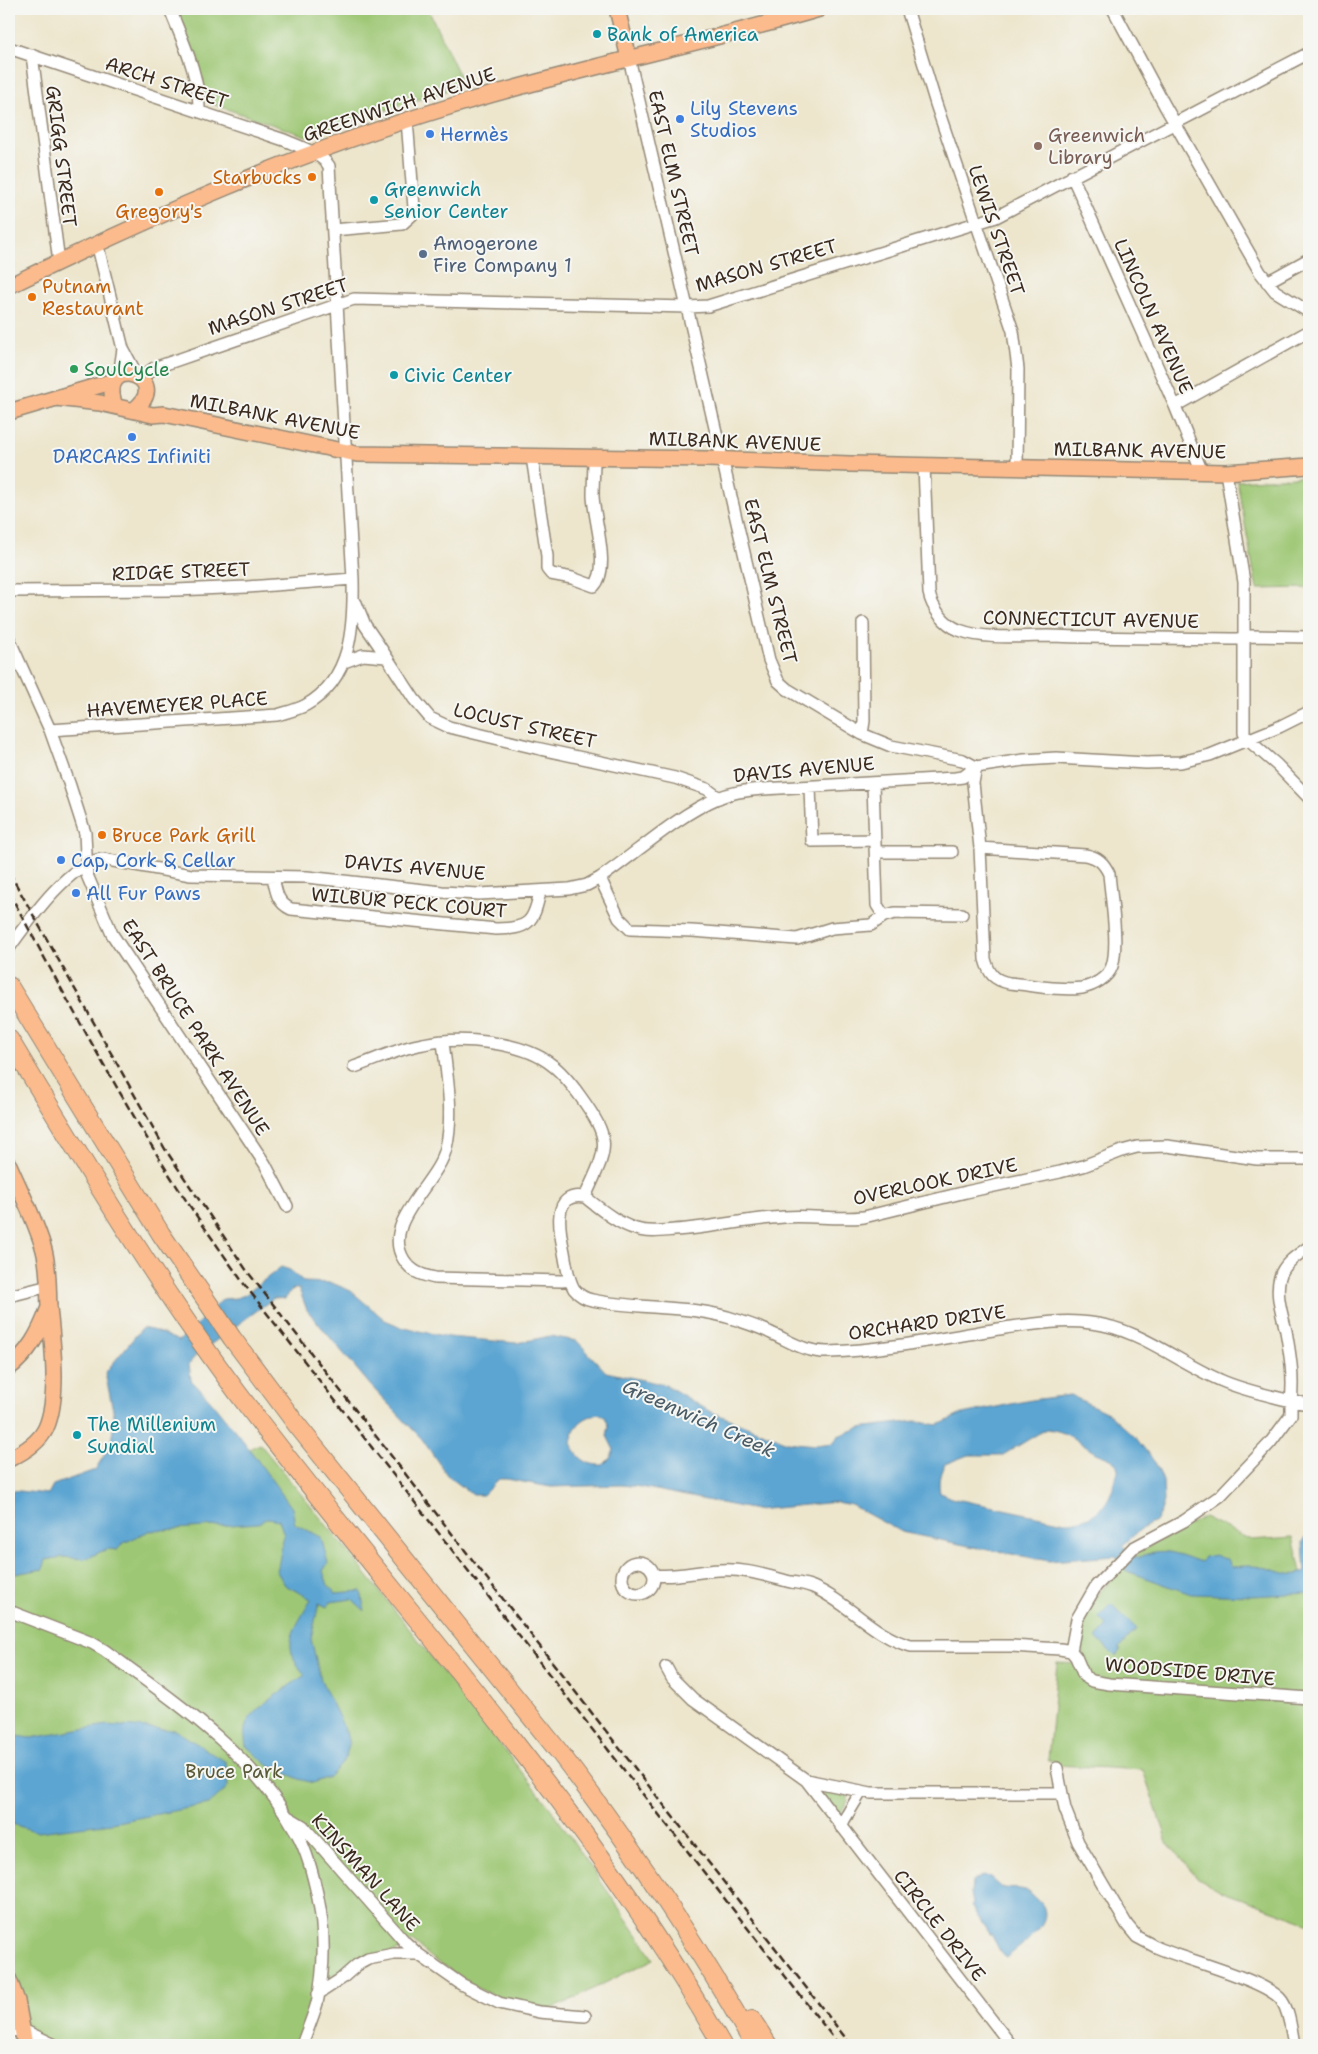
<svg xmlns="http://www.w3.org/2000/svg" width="1318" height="2054" font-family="'Shantell Sans',sans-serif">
<rect width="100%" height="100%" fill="#f6f6f2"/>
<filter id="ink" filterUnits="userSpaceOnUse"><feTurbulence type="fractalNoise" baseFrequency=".02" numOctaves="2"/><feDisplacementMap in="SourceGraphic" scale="10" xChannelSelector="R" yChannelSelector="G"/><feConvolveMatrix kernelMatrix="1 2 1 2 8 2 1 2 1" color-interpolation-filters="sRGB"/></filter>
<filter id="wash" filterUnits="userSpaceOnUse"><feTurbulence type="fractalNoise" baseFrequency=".0096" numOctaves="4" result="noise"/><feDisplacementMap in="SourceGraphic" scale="20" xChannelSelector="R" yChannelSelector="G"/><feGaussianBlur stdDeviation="1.12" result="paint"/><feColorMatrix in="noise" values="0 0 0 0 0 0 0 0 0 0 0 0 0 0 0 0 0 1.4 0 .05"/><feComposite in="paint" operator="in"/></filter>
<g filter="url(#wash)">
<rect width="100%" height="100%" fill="#ede6cd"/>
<!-- green -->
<path fill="#9ec774" stroke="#6c7849" d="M176 9H428L464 85 306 136 209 103 205 98Z
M1309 476V588L1257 589 1237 481Z
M260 1444 351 1555 551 1809 654 1959 552 2009 503 1999 479 1989 432 1958 412 1941 399 1950 328 1983 296 2045H29L9 1970V1550Z
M1204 1517 1251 1540 1293 1537 1307 1598 1309 1599V1926L1301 1920 1223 1892 1198 1878 1167 1842 1143 1770 1056 1765 1055 1761 1048 1760 1057 1663 1086 1664C1082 1653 1078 1637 1081 1626 1087 1602 1126 1560 1146 1548 1165 1536 1185 1527 1204 1517Z
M824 1791 848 1796V1801L840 1813H839L823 1794Z"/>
<!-- water -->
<path fill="#5ba5d2" stroke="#4b6878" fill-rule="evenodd" d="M281 1267 290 1270 304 1282 332 1283 351 1291 385 1320 404 1328 449 1337 517 1343 550 1336 577 1341 606 1372 666 1385 709 1411 787 1442 815 1445 833 1443 838 1436 859 1428 916 1421 938 1425 962 1414 1031 1400 1070 1395 1110 1414 1136 1438 1156 1464 1163 1481 1164 1501 1161 1511 1155 1522 1141 1529 1123 1545 1124 1547 1138 1558C1162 1545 1177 1554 1201 1562L1204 1557 1215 1555 1228 1560 1231 1567C1243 1566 1255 1565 1267 1568 1281 1571 1290 1578 1305 1572L1303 1542 1309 1532V1593L1252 1596 1191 1594 1124 1570 1126 1567 1115 1556 1049 1561 979 1548 901 1532 851 1505 836 1502 756 1510 641 1487 621 1485 551 1487 506 1479H499L483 1495H473L447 1475 422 1439 371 1386 307 1310 299 1289C288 1288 291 1293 285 1299L274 1298 195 1356 189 1364 191 1380 210 1400 245 1443 292 1508 295 1524 321 1537 328 1563 323 1571 328 1585 335 1593 361 1591 365 1611 352 1599 331 1602 327 1607 319 1603 311 1639 321 1680 346 1732 349 1745 346 1756 340 1766 329 1777 313 1783 299 1779 269 1766 246 1746C245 1738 243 1731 247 1723 253 1708 291 1685 305 1675 278 1643 295 1631 311 1599L285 1585 277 1572 284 1535 279 1520 268 1518 258 1523 149 1531 124 1543 117 1550 107 1549 85 1559 62 1557 46 1560 43 1569 9 1575V1490L48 1494 53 1485 95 1470 110 1446 115 1419 105 1373 142 1328 156 1331 179 1341 223 1299 236 1298 245 1295ZM598 1414 605 1417 609 1426 607 1436 614 1450 611 1457 603 1465C586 1466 577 1457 571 1443 574 1426 581 1418 598 1414ZM1046 1429C1066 1430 1078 1442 1094 1452 1102 1457 1116 1457 1118 1469 1119 1473 1115 1479 1114 1483 1109 1508 1090 1522 1065 1522L951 1498 940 1493C938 1482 939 1474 945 1464L968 1455H1003Z
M1111 1604 1137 1629 1119 1648 1121 1651 1116 1657 1096 1638 1107 1626 1098 1617Z
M107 1725 175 1730 226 1762 228 1787 209 1804 112 1823 38 1832 9 1823V1735L31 1738Z
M983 1875C992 1876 995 1886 1005 1888 1011 1889 1019 1888 1025 1890 1029 1891 1034 1896 1037 1899 1062 1920 1021 1945 1006 1958L1002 1955 991 1934H989L971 1906 973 1904 971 1893 972 1882Z"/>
</g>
<g filter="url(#ink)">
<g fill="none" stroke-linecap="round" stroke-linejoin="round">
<defs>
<path id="minor" d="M170 9C182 40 200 76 199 111
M907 9 936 104 1013 331 1018 369 1017 467
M1113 9 1165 106 1260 272 1275 291 1309 312
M9 48 284 140C298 146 321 153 329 166L353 579C354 626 352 679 306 705 297 710 287 712 277 715L50 730
M32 55 59 262
M629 58 769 660 778 681 787 689 862 734 891 746 963 760 976 767 1024 760 1056 758 1146 763 1181 762 1210 755 1279 727 1309 712
M1072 176 1175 406 1202 472
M333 230 402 224 412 215 414 208 407 120
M97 243 123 349 137 375
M1267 282 1309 259
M119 376 123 349
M141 378 154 368 354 299 688 307 708 306 996 217 1309 53
M1175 406 1309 331
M532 457 547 556V569L551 574 572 578 594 586C611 569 594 520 593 496 593 484 594 471 594 458
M924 465 929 593C932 608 944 624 959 630 986 640 1019 636 1047 636 1110 638 1174 638 1238 639L1252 636 1309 637
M1226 472 1244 582V733L1248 740 1277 765 1309 798
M9 591 176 590 247 587 353 579
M356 603 365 625 378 644 414 699 430 718 449 727 536 748 675 778 707 789 719 798
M9 639 50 730 69 783 85 833 87 875 112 934 265 1164 287 1206
M344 662 363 655 386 657
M862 734 864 721 863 623
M976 767 973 783 980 848
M873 784 877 905 884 916
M810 787 812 841 875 840
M980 848 1085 855C1098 857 1104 863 1109 874 1111 897 1119 945 1112 966 1108 978 1093 986 1082 988 1059 991 1032 985 1009 983 994 980 989 974 985 959Z
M876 852H952
M273 877C276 891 277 903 291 909L496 929C528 929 534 923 540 891
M600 878 619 918 630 929 692 931 797 939 832 928 871 925 884 916 895 913 962 914
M9 948C28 922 69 863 102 859L191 875 307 877 442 892 479 894 569 889 587 885 600 878C638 852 676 816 718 798 732 792 748 790 763 789L955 778 963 777 976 767
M443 1042C447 1077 454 1114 446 1148 438 1183 380 1223 404 1260 412 1272 421 1275 435 1278L562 1281 570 1280
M354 1067C377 1059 400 1048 423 1044 460 1036 522 1041 552 1065 563 1073 572 1085 580 1096 614 1143 607 1148 585 1197
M1309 1159H1257L1167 1146 1137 1147 1122 1151 1083 1166 1060 1172 966 1192 864 1217C837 1220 811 1215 784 1217 747 1219 711 1228 674 1230 662 1231 648 1233 636 1229 618 1224 599 1208 585 1197 550 1191 560 1233 564 1252 566 1264 568 1279 574 1289 579 1295 585 1299 592 1300 639 1310 691 1304 737 1320 749 1324 762 1328 773 1334 793 1343 807 1353 830 1352 888 1350 947 1337 1005 1328 1033 1324 1062 1319 1091 1323 1139 1328 1177 1362 1220 1380 1242 1390 1267 1395 1291 1401 1294 1377 1290 1354 1286 1331 1282 1314 1275 1294 1280 1277 1284 1263 1298 1255 1309 1247
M9 1296 49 1286
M622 1578a16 16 0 1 1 32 0a16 16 0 1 1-32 0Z
M654 1575C674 1578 698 1571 719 1570 744 1568 767 1576 791 1582 798 1583 806 1584 813 1587 848 1602 874 1637 911 1646H1011L1060 1649 1071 1651 1076 1657 1084 1676 1092 1681 1109 1684 1309 1698
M9 1611 92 1643 104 1650C174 1701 252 1752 295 1830 307 1850 313 1875 318 1898 325 1931 325 1969 317 2003 313 2017 307 2031 302 2045
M1071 1651 1077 1619 1096 1586 1133 1548 1184 1521 1220 1496 1270 1443 1291 1415V1401L1309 1404
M666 1667 672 1678 693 1699 806 1780 1011 2045
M1057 1768 1065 1809 1078 1842 1127 1925 1137 1937 1156 1947C1182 1959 1268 1980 1282 2001 1290 2013 1291 2031 1294 2045
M806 1780 871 1793H1061
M288 1817 303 1826 405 1942 418 1954 461 1984 499 2003 539 2012 585 2016
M841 1827 844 1820 861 1792
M318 1994 341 1979 357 1965 368 1959 394 1954H418
M9 2031 23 2030 55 2045"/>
<path id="major" d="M617 9 629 58
M9 286C152 216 299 152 452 106 573 69 697 45 819 9
M56 398 100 403 153 415 164 414 357 454 707 459 850 464 1226 472 1309 466
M115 406C96 352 176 376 134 410
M9 412 114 381
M9 1165C21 1193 36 1221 44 1250 49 1269 48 1287 49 1307 52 1341 60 1396 46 1428 39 1443 24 1452 9 1459
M9 1368C29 1352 39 1334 48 1310
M9 1980 17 2001 25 2045"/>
<path id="highway" d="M9 986 161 1234 232 1338 297 1425 560 1753C631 1846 697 1943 754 2045
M9 1039C85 1165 160 1291 249 1408 410 1619 591 1814 722 2045
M752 2020 768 2045"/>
</defs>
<!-- minor casing -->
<use href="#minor" stroke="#948876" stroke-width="14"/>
<!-- major casing -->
<use href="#major" stroke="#948876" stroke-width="18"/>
<!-- highway casing -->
<use href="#highway" stroke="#948876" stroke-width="20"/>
<!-- minor -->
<use href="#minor" stroke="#fff" stroke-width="11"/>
<!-- major -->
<use href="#major" stroke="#fbbb8d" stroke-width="15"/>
<!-- highway -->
<use href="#highway" stroke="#fbbb8d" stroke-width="18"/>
<!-- rail -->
<path stroke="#3b2a1e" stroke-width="2.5" stroke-dasharray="8 4" stroke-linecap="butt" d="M9 872 165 1149 247 1271 851 2045
M9 892C56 980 104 1068 156 1153 183 1198 214 1241 244 1284L839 2045"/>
</g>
</g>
<!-- markers -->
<g fill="#0f9aa8" stroke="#f6f6f2" stroke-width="2">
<circle cx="597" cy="34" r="5"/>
<circle cx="374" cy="200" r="5"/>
<circle cx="394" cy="375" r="5"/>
<circle cx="77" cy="1435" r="5"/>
</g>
<g fill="#3f7fe0" stroke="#f6f6f2" stroke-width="2">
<circle cx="680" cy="119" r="5"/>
<circle cx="430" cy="134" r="5"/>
<circle cx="132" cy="437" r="5"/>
<circle cx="61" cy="860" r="5"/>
<circle cx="76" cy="893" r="5"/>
</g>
<circle fill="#8d6e63" stroke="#f6f6f2" stroke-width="2" cx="1038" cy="146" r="5"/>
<g fill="#e8710a" stroke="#f6f6f2" stroke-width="2">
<circle cx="312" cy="177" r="5"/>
<circle cx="159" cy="192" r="5"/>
<circle cx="32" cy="297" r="5"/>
<circle cx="102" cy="835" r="5"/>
</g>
<circle fill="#5c6f8a" stroke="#f6f6f2" stroke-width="2" cx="423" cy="254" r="5"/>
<circle fill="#2e9e5b" stroke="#f6f6f2" stroke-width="2" cx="74" cy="369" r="5"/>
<g text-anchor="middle" stroke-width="4" stroke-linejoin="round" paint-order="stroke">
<!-- culture labels -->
<g font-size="19" fill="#0d838f" stroke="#f6f6f2" text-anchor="start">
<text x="607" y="41">Bank of America</text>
<text x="384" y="196">Greenwich<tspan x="384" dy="22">Senior Center</tspan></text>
<text x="404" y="382">Civic Center</text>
<text x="87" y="1431">The Millenium<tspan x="87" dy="22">Sundial</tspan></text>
</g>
<!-- street labels -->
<g font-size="19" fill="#3b2a1e" stroke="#f6f6f2">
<text transform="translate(167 82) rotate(18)" y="7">ARCH STREET</text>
<text transform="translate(399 104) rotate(-18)" y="7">GREENWICH AVENUE</text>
<text transform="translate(62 156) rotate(83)" y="7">GRIGG STREET</text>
<text transform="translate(674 173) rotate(77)" y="7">EAST ELM STREET</text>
<text transform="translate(997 230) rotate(71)" y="7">LEWIS STREET</text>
<text transform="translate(766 265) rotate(-16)" y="7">MASON STREET</text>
<text transform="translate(278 306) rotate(-18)" y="7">MASON STREET</text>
<text transform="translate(1154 316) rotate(66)" y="7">LINCOLN AVENUE</text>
<text transform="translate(275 416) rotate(11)" y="7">MILBANK AVENUE</text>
<text transform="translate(735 441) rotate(2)" y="7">MILBANK AVENUE</text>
<text transform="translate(1140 450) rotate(1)" y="7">MILBANK AVENUE</text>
<text transform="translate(181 571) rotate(-2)" y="7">RIDGE STREET</text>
<text transform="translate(771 581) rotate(76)" y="7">EAST ELM STREET</text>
<text transform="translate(1091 619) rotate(1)" y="7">CONNECTICUT AVENUE</text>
<text transform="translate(177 704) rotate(-4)" y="7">HAVEMEYER PLACE</text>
<text transform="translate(525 725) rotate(13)" y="7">LOCUST STREET</text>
<text transform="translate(804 769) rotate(-5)" y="7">DAVIS AVENUE</text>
<text transform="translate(415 867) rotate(5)" y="7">DAVIS AVENUE</text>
<text transform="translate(409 902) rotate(5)" y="7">WILBUR PECK COURT</text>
<text transform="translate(196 1027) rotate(57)" y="7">EAST BRUCE PARK AVENUE</text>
<text transform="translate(935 1181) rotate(-12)" y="7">OVERLOOK DRIVE</text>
<text transform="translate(927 1322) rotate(-8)" y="7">ORCHARD DRIVE</text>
<text transform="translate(1190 1671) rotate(5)" y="7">WOODSIDE DRIVE</text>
<text transform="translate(366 1872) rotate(48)" y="7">KINSMAN LANE</text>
<text transform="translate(940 1925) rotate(52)" y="7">CIRCLE DRIVE</text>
</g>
<!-- shop labels -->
<g font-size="19" fill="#366cbe" stroke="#f6f6f2" text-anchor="start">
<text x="690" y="115">Lily Stevens<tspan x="690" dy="22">Studios</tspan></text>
<text x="440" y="141">Hermès</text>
<text x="132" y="463" text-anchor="middle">DARCARS Infiniti</text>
<text x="71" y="867">Cap, Cork &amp; Cellar</text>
<text x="86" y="900">All Fur Paws</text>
</g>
<!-- education labels -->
<g font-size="19" fill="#785e54" stroke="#f6f6f2" text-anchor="start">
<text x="1048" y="142">Greenwich<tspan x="1048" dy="22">Library</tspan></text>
</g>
<!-- food labels -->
<g font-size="19" fill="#c56008" stroke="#f6f6f2" text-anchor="start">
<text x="302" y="184" text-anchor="end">Starbucks</text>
<text x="159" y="218" text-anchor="middle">Gregory's</text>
<text x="42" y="293">Putnam<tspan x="42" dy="22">Restaurant</tspan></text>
<text x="112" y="842">Bruce Park Grill</text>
</g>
<!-- service labels -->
<g font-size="19" fill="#4e5e75" stroke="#f6f6f2" text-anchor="start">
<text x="433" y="250">Amogerone<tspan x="433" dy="22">Fire Company 1</tspan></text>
</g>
<!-- leisure labels -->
<g font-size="19" fill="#27864d" stroke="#f6f6f2" text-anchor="start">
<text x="84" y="376">SoulCycle</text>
</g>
<!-- park labels -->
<g font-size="19" fill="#595938" stroke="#f6f6f2">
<text x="234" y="1778">Bruce Park</text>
</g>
<!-- water labels -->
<g font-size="20" font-style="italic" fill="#485b66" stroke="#f6f6f2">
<text transform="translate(699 1418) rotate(24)" y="7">Greenwich Creek</text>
</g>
</g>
<!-- margin -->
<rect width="1318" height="2054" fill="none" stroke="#f6f6f2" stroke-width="30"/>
</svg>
